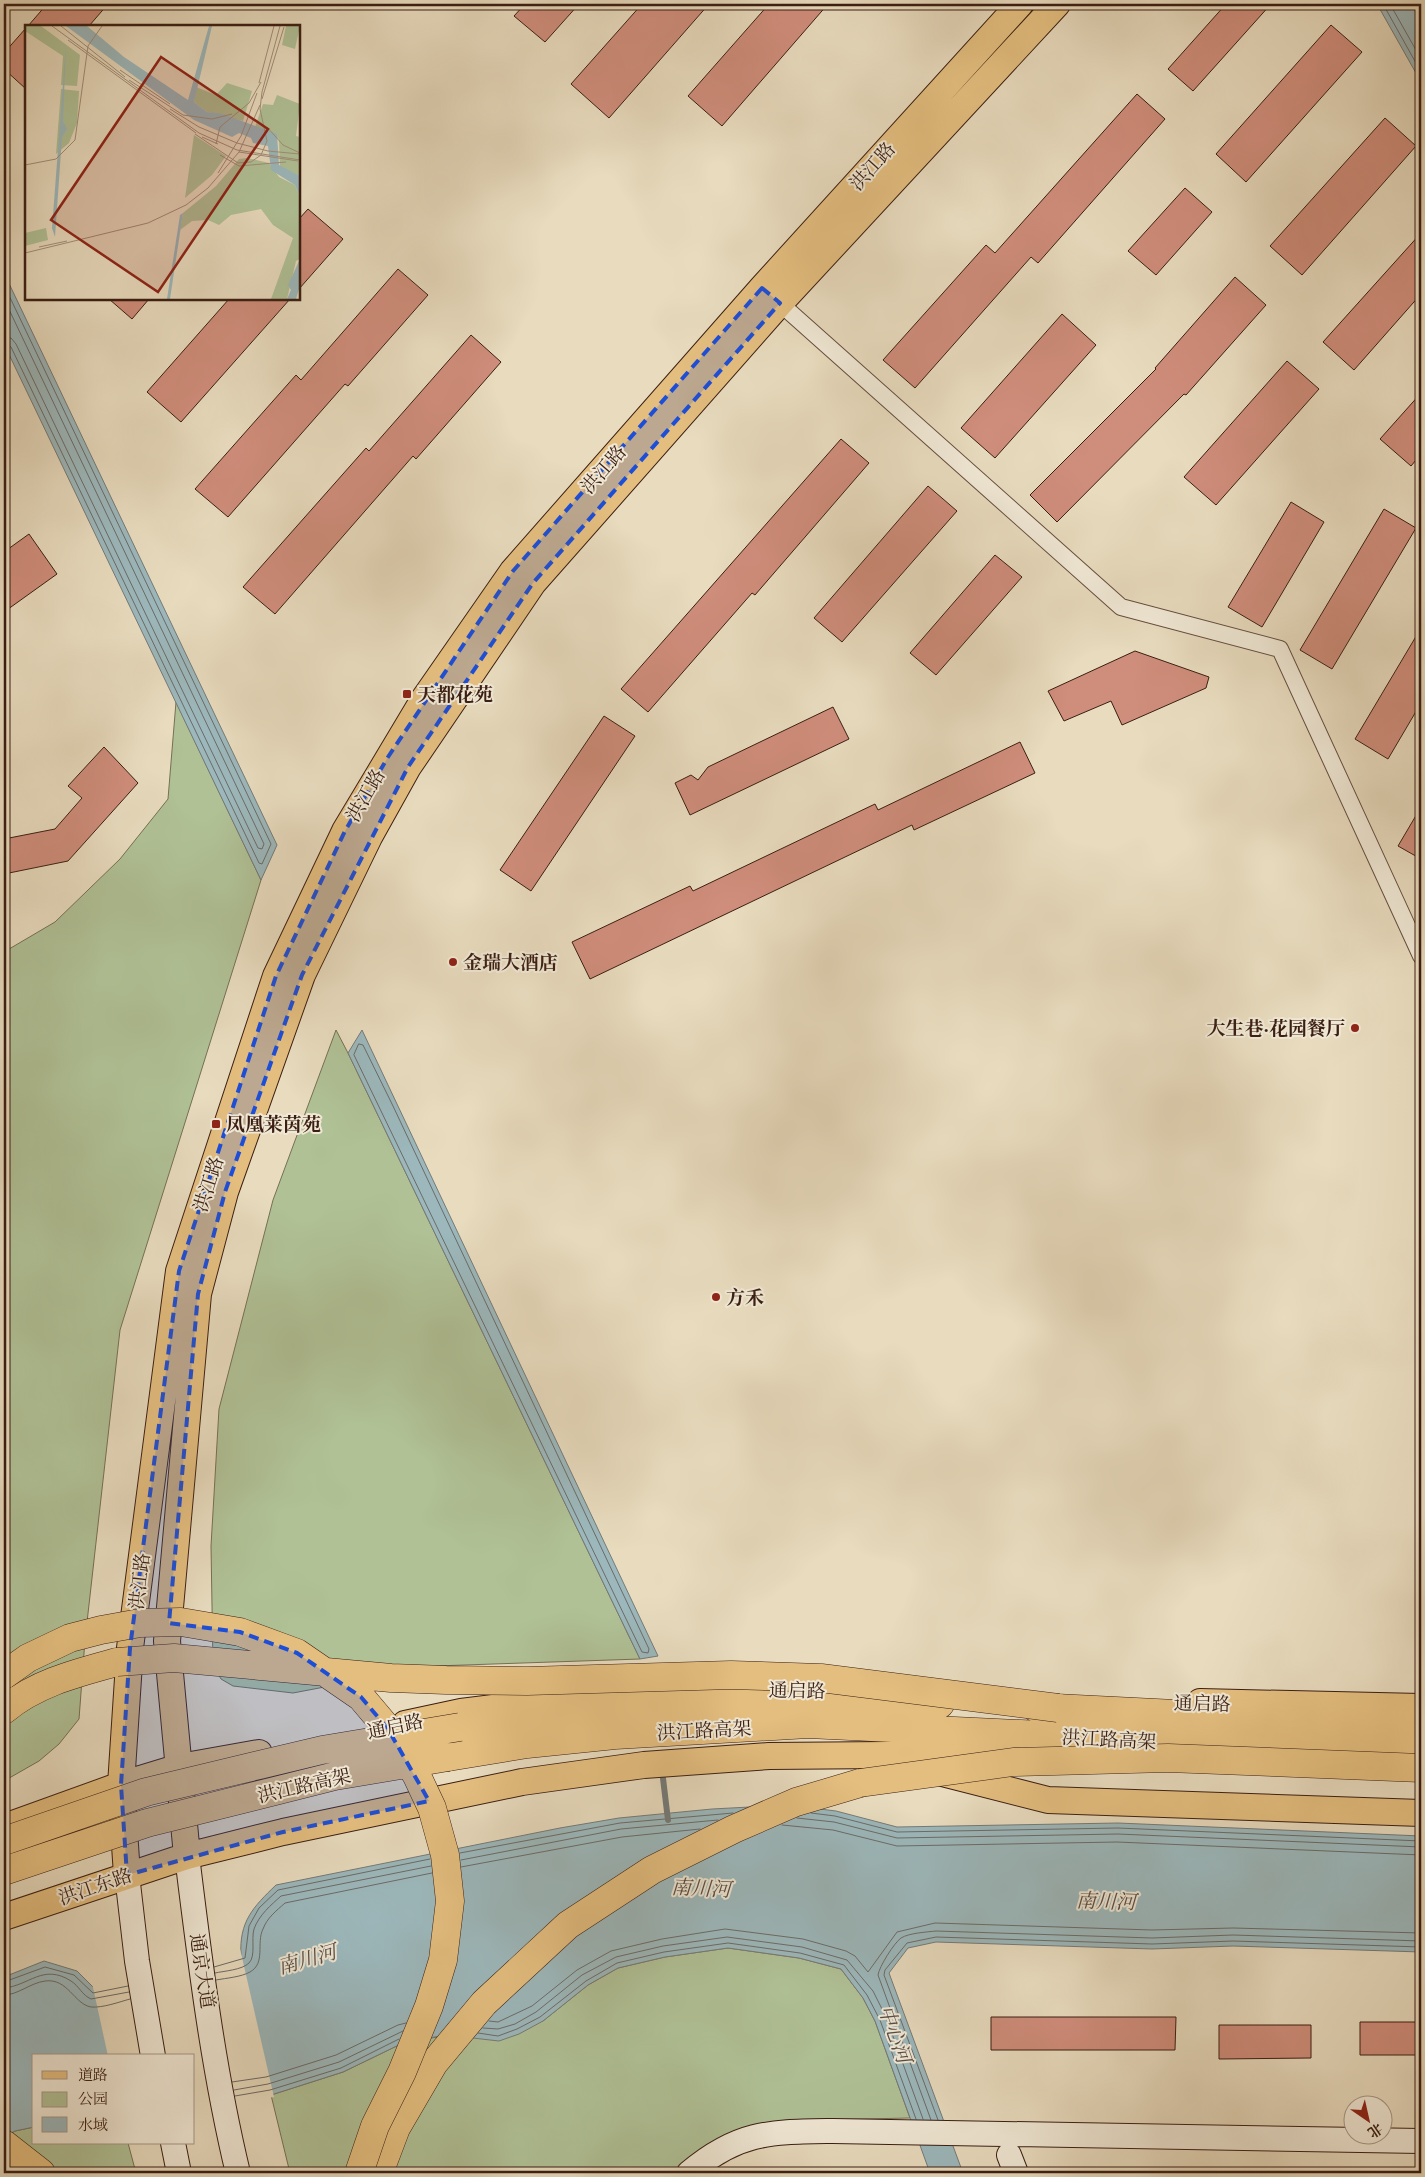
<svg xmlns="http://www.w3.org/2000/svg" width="1425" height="2177" font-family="Vollkorn,'Noto Serif SC',serif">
<rect width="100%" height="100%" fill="#e8dbbe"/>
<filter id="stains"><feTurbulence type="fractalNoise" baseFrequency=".004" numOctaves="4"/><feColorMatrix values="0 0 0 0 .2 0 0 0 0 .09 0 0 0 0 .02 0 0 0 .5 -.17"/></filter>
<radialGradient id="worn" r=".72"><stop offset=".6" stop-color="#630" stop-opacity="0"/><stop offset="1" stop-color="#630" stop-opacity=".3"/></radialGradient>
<!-- green -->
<path fill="#b0c196" stroke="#757054" d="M176 702 261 880 120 1330 85 1640 79 1719 59 1744 39 1761 4 1781V952L55 922 120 859 168 799Z
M336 1030 348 1053 640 1659 435 1666 293 1693 233 1686 221 1679 213 1665 211 1546 219 1409 273 1200Z
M728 1948 799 1958 841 1969 863 1998 875 2021 910 2118 815 2120 679 2173H290L271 2095 343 2072 405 2042 543 2021 588 1985 618 1968 665 1957Z
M34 2127V2143H128L136 2173H4V2137L15 2131Z"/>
<!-- water -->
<path fill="#9cb8bc" stroke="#757a78" d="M1377 4H1411L1421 21V82Z
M4 273 277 845 261 880 4 344Z
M362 1030 397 1104 658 1656 640 1659 348 1053Z
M788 1805 836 1811 897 1827 1118 1823 1421 1836V1952L1233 1946 1152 1949 936 1942 908 1948 889 1973 963 2173H930L875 2021 863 1998 841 1969 799 1958 728 1948 665 1957 618 1968 588 1985 543 2021 519 2034 499 2041 446 2035 405 2042 343 2072 271 2095 194 2056H34V2127L15 2131 4 2137V1977L44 1961 77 1971 94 1988 241 1955C239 1922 253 1907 276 1885L560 1828 619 1818 712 1809Z"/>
<!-- pier -->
<path fill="#e8dbbe" d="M238 1940 274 2097 194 2110V2056H108L92 1983 95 1985 239 1953Z"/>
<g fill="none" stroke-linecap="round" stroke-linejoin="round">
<!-- shore -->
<path stroke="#6b6b68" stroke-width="1" d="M1383 4 1421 72
M1390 4 1421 59
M4 285 271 844 262 864 259 863 11 347 4 343
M4 299 264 844 262 849 258 848 16 344 11 338 4 337
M359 1044 363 1045 393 1106 649 1649 648 1653 642 1652 354 1055Z
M811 1813 835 1816 897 1832 1118 1828 1421 1841
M797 1818 834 1822 897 1838 1118 1834 1421 1847
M782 1825 833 1830 897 1846 1117 1842 1421 1855
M460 1853 620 1823 733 1813
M461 1860 621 1829 718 1820
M461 1867 622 1837 700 1829
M214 1967 245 1958 249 1926 259 1908 278 1890 430 1859
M215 1973C224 1971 242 1970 249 1963 256 1956 251 1939 254 1929 259 1915 271 1905 281 1896L431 1866
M216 1980C227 1978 241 1977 250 1972 266 1963 256 1943 263 1929 267 1918 276 1911 285 1903L432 1873
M4 1982 45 1967 74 1975 93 1993 128 1986
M4 1988C29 1986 43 1963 71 1981 79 1986 82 1995 91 1999L129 1992
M4 1995C18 1995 30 1983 45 1981 68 1978 74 2004 91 2007 103 2008 119 2002 130 1999
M489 2021 498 2022 532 2006 577 1970 611 1951 662 1939 725 1929 803 1939 846 1951 855 1956 868 1972 897 1932 935 1923 1152 1930 1233 1928 1421 1933
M483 2028 498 2029 515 2024 536 2012 582 1975 616 1957 663 1946 727 1937 802 1947 847 1960 873 1991 886 2017 923 2119
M478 2033 498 2036 517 2029 540 2017 586 1981 617 1963 664 1952 728 1943 800 1953 844 1965 867 1995 880 2020 916 2119
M232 2082 266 2077 336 2055 398 2025 406 2023
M234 2090 268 2084 339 2062 403 2031
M235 2096 270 2090 341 2068 399 2039
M931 2120 878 1975C879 1967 894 1943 901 1938 909 1933 927 1932 936 1931L1152 1938 1233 1935 1421 1941
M938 2120 884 1975 885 1970 907 1943 936 1937 1152 1944 1233 1941 1421 1947"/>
<!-- stream -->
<path stroke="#757a78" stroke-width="6" d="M662 1770 668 1820"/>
</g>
<!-- building -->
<path fill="#cf8d7b" stroke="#3a1e13" d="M47 4H108L89 26H28Z
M525 4H579L545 42 514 16Z
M642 4H709L609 118 571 84Z
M769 4H828L722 126 688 96Z
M1226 4H1271L1193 91 1168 69Z
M1331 25 1362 52 1246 182 1216 154Z
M26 28V89L4 69V53Z
M1137 94 1165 119 1038 263 1031 257 915 388 883 360 986 245 995 253Z
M1385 118 1416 146 1302 275 1270 246Z
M1185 188 1212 212 1156 275 1128 251Z
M308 209 343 239 299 289V219Z
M1421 233V294L1354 370 1323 342Z
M398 269 428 295 348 386 345 384 228 517 195 489 296 375 301 380Z
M1235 277 1266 305 1186 395 1184 394 1057 522 1030 495 1156 369 1155 368Z
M109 299H149L132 319Z
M229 299H290L181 422 147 392Z
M1062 314 1096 345 995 458 961 428Z
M471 335 501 362 416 459 413 456 275 614 243 587 366 448 369 451Z
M1287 361 1319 389 1216 505 1184 477Z
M1421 393V454L1411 466 1380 439Z
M841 439 869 463 755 595 752 593 648 712 621 689Z
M928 486 957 511 842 642 814 618Z
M1291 502 1324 522 1262 627 1228 607Z
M1384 509 1416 528 1332 669 1300 650Z
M29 534 57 574 4 612V552Z
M995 555 1022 577 936 675 910 653Z
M1421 628V703L1388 759 1355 739Z
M1135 651 1209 677 1206 688 1122 725 1111 701 1064 721 1048 691Z
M833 707 849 739 690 815 675 783 691 775 698 780 708 767Z
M604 716 635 736 531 891 500 870Z
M1020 742 1035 773 914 830 912 825 590 979 572 942 690 886 693 891 875 804 878 810Z
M104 747 138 783 68 861 4 874V839L55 829 82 798 68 786Z
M1421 807V859L1398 846Z
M991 2017H1176L1175 2050H991Z
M1360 2022H1421V2055H1360Z
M1219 2025H1311V2058L1219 2059Z"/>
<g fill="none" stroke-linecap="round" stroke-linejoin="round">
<defs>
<path id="street" d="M774 298 1121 607 1280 649 1421 956"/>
<path id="secondary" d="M187 1856C200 1962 213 2069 238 2173
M127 1875 137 1961 153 2056
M173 2143 179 2173
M1009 2155 1016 2173
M689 2173C739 2131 770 2132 833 2131L1421 2141"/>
<path id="primary" d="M1200 1702 1421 1707
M405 1724 461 1712 598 1695 701 1692
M938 1772 1048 1800 1421 1813
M13 1824 121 1785 180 1767 259 1753
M187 1856 167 1641 198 1294 225 1192 302 975 369 837 408 767 533 583 780 303 1057 4
M127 1875 121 1785 130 1648 179 1271 276 976 345 831 424 699 513 571 762 288 1020 4
M4 1917 187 1856 283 1832 522 1782 644 1765 769 1756 1003 1754"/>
<path id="highway" d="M1035 1707 1421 1726
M4 1710C36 1683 77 1673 117 1662
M460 1727 607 1711 740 1701 940 1704
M448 1757 527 1744 615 1735 808 1724 1421 1753
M4 2144 41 2173
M379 2173 396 2128 434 2063 484 2003 568 1925 652 1870 734 1829 796 1802 860 1783"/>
</defs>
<!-- street casing -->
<use href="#street" stroke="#664d3e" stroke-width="18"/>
<!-- secondary casing -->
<use href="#secondary" stroke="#3a1e13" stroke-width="26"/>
<!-- primary casing -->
<use href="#primary" stroke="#3a1e13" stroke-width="28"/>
<!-- highway casing -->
<use href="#highway" stroke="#3a1e13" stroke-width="29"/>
<!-- street -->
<use href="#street" stroke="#f0e8d5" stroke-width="16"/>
<!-- secondary -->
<use href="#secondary" stroke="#f0e8d5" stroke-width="24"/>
<!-- primary -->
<use href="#primary" stroke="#e4be7f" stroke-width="26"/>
<!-- highway -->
<use href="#highway" stroke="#e4be7f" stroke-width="28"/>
<defs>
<path id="highway-bridge" d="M117 1662 174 1658 391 1678 446 1680 527 1681 731 1675 821 1678 1058 1708
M4 1675 28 1658 70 1638 101 1630 140 1623 181 1622 240 1632 297 1653 361 1697 388 1729 417 1776 432 1808 445 1855 450 1901 443 1960 429 2006 402 2072 375 2126 359 2173
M860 1783 1013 1762 1168 1758 1421 1768
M4 1841 146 1792 322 1750 460 1727
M4 1871 147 1823 335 1776 448 1757"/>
</defs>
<!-- highway-bridge casing -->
<use href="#highway-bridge" stroke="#3a1e13" stroke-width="29" stroke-linecap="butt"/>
<!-- highway-bridge -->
<use href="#highway-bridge" stroke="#e4be7f" stroke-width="28"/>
</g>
<!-- marked area -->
<path fill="#1d4ed8" fill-opacity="0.2" stroke="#1d4ed8" stroke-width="4" stroke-dasharray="10 6" stroke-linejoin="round" d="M762 288 780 303 533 583 408 767 302 975 225 1192 198 1294 169 1623 240 1632 297 1653 361 1697 388 1729 429 1801 283 1832 127 1875 121 1785 130 1648 179 1271 276 976 345 831 388 757 513 571Z"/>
<!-- markers -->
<g fill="#8f2418" stroke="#f0e8d5" stroke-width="2">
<rect x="402" y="689" width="10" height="10" rx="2.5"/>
<circle cx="453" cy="962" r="5"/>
<circle cx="1355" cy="1028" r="5"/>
<rect x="211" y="1119" width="10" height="10" rx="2.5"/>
<circle cx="716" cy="1297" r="5"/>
</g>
<g text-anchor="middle" stroke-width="4" stroke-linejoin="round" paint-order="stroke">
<!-- street labels -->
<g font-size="19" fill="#3a1e13" stroke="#f0e8d5">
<text transform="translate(872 166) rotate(-48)" y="7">洪江路</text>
<text transform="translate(603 469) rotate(-49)" y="7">洪江路</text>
<text transform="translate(365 795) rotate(-60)" y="7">洪江路</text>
<text transform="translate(208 1184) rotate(-72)" y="7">洪江路</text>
<text transform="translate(139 1581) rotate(-83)" y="7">洪江路</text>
<text transform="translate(797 1690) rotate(1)" y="7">通启路</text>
<text transform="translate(1202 1703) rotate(1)" y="7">通启路</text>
<text transform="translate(395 1726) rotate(-12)" y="7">通启路</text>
<text transform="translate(704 1730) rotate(-3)" y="7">洪江路高架</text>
<text transform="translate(1109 1739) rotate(3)" y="7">洪江路高架</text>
<text transform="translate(304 1785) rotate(-13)" y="7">洪江路高架</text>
<text transform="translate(95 1886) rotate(-19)" y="7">洪江东路</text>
<text transform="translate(203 1971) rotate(81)" y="7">通京大道</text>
</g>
<!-- poi labels -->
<g font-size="19" font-weight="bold" fill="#3a1e13" stroke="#f0e8d5" text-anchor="start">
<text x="417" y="701">天都花苑</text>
<text x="463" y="969">金瑞大酒店</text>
<text x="1345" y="1035" text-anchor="end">大生巷·花园餐厅</text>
<text x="226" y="1131">凤凰莱茵苑</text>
<text x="726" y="1304">方禾</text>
</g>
<!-- water labels -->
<g font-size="20" font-style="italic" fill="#574c46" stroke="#f0e8d5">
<text transform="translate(701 1888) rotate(3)" y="7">南川河</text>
<text transform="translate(1106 1901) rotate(2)" y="7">南川河</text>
<text transform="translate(307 1959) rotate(-16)" y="7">南川河</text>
<text transform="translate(895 2034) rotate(70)" y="7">中心河</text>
</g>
</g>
<!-- overview -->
<g transform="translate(25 25)">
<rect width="275" height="275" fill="#e8dbbe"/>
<path d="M0 1H16L55 30 52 61 36 60 38 31 0 6ZM261 1H275L270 24 257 20ZM202 58 227 66 218 96 182 87 169 77 171 62 191 70ZM36 64 54 66 52 98 44 118 31 129ZM252 70 275 79 271 111 275 112V151L255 142 254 114 230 102 238 79 248 80ZM169 110 201 131 187 150 160 173ZM222 133 244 138 254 152 270 160 275 172V234L271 236 262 274H246L268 213 248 200 236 184 206 190 194 200 183 195 167 196 155 205 158 188 191 161 214 134ZM21 203 23 215 0 221V208Z" fill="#b0c196"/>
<path d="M41 1H62L99 32 163 75 184 1H187L169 77 182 87 198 89 252 109 254 140 275 151V172L270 160 246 145 243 121 228 118 226 113 214 108 207 112 169 95ZM41 19 38 96 42 104 37 112 30 212 27 203ZM158 188 145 274H142L155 190ZM275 234V261L271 274H262L266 265 263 260Z" fill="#9cb8bc"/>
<path fill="none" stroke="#a28f7a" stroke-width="1" d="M27 1 174 108 212 125 275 135M36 1 100 52M43 15 171 108M95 45 145 79M104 55 158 90 187 94 207 89M234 58 249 1M237 74 259 2M145 84 174 102 212 118 243 126 275 129M242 102 258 120 275 128M170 109 213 138 226 137 236 130 242 116 235 84 237 67 255 1M177 112 193 119M191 119 195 102 224 78 236 57M214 127 273 136M195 130 214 141 261 137M0 140 31 134 50 115 63 21 77 1M193 148 216 111 232 68M14 222 42 216M0 228 123 198 161 180 183 163 214 127 235 80"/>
<path fill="#8f2418" fill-opacity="0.15" stroke="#8f2418" stroke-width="2.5" d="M136 32 243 104 133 267 26 195Z"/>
<rect width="275" height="275" fill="none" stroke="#3a1e13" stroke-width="2.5"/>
</g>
<!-- margin -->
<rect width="1425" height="2177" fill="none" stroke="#e8dbbe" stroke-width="20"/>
<rect x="5" y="5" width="1415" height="2167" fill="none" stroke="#3a1e13" stroke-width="2.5"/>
<rect x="10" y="10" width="1405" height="2157" fill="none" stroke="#3a1e13"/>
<!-- legend -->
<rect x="32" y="2054" width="162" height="90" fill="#f0e8d5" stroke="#a79787"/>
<rect x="42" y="2071" width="25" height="8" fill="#e4be7f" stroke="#a79787"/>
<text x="78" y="2080" font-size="15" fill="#3a1e13">道路</text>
<rect x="42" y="2092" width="25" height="15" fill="#b0c196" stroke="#a79787"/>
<text x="78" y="2104" font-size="15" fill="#3a1e13">公园</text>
<rect x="42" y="2117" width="25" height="15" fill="#9cb8bc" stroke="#a79787"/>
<text x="78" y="2130" font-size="15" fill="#3a1e13">水域</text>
<!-- north arrow -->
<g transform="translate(1368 2120) rotate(146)"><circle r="24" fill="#f0e8d5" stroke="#a79787"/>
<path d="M0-4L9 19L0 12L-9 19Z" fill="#8f2418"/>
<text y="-8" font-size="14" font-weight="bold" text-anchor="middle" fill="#3a1e13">北</text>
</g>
<rect width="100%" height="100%" filter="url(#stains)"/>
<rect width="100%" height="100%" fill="url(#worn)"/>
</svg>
